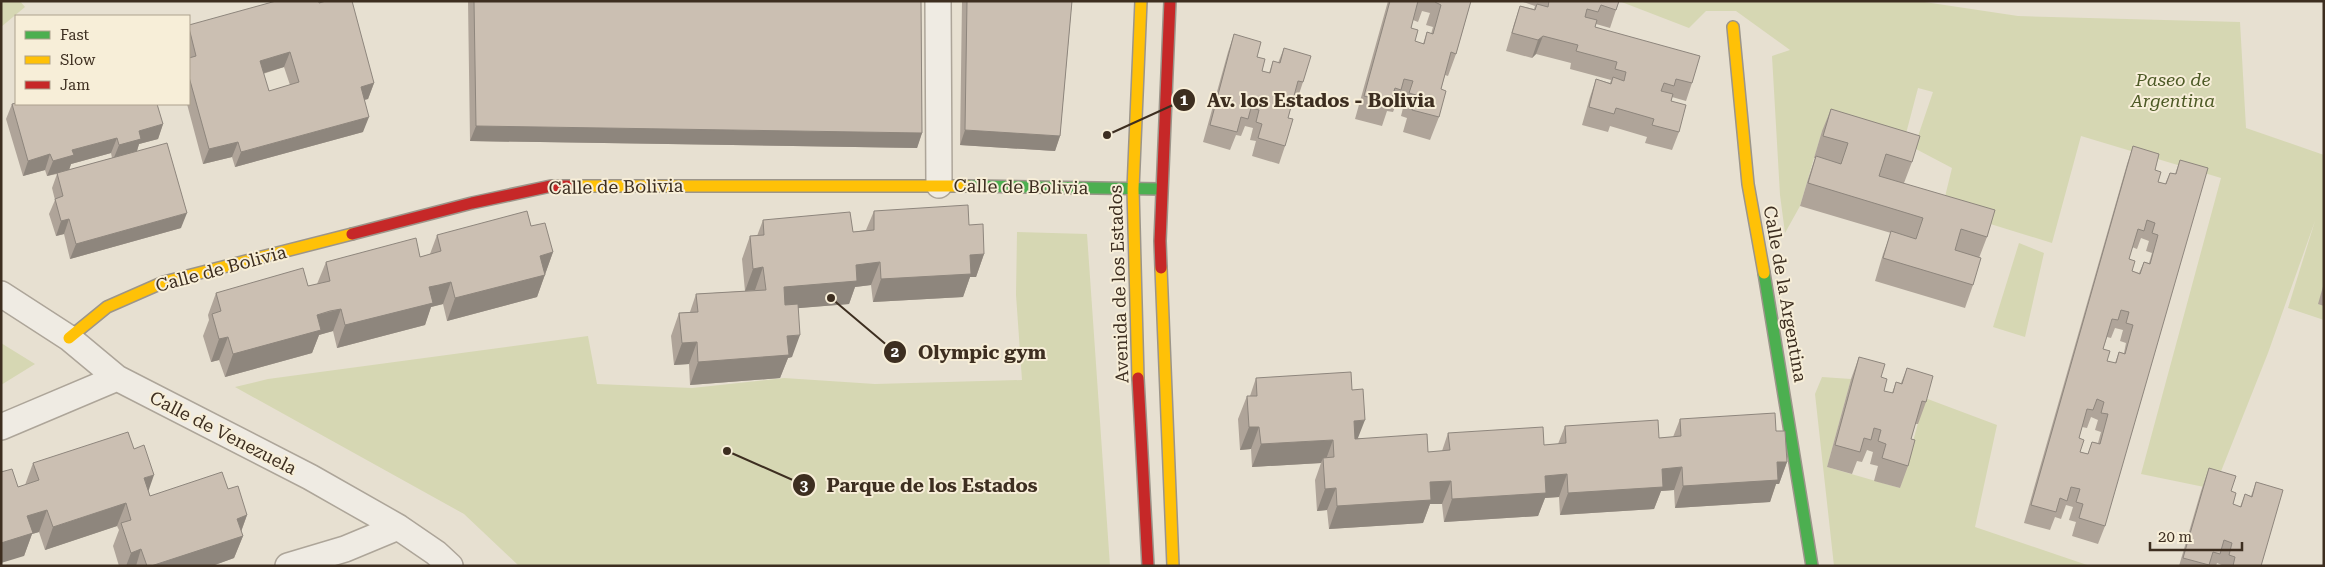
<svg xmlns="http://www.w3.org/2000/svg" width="2325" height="567" font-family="'Roboto Serif',serif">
<rect width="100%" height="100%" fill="#e7e0d1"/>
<!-- green -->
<path fill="#d6d7b3" d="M1 1H20L25 7 1 27Z
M1619 1H1918L2018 16 2240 22 2246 128 2324 155V320L2288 308 2315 221 2268 353 2214 489 2141 474 2221 178 2081 136 2052 243 1942 209 1952 168 1914 148 1933 92 1918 88 1903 145 1822 131 1800 206 1785 233 1780 195 1772 56 1790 50 1736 11H1706L1689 28Z
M1017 232 1087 234 1110 566H519L464 514 235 387 268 379 588 336 597 384 692 388 784 378 875 384 1022 380 1016 295Z
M2019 243 2044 253 2025 337 1993 327Z
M1 343 35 364 1 385Z
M1822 377 1851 379 1827 467 1900 488 1925 398 1997 425 1975 527 2090 566H1834L1815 394Z"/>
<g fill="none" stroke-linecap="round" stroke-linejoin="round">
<defs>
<path id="street" d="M938 1 939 185
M1 294 69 338 117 378 310 477 398 527 436 553 450 566
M1 427 117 378
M288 566 345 549 398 527"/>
<path id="fast" d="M968 186 1161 189
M1764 273 1812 566"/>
<path id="slow" d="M1733 27 1748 184 1764 273
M571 186H968
M1161 268 1173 566
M69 338 107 307 164 282 352 234
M1138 378 1133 189 1141 1"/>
<path id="jam" d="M352 234 472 203 551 186H571
M1161 268 1160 241 1170 1
M1138 378 1148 566"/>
</defs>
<!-- street casing -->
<use href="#street" stroke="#ada599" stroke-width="28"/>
<!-- fast casing -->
<use href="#fast" stroke="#9c958a" stroke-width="14"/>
<!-- slow casing -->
<use href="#slow" stroke="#9c958a" stroke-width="14"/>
<!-- jam casing -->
<use href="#jam" stroke="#9c958a" stroke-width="14"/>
<!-- street -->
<use href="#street" stroke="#efebe3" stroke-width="25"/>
<!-- fast -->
<use href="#fast" stroke="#4caf50" stroke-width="11"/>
<!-- slow -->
<use href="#slow" stroke="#ffc107" stroke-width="11"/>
<!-- jam -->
<use href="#jam" stroke="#c62828" stroke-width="11"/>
</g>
<!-- wall -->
<path fill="#afa499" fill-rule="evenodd" d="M468 1H921L922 133 917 148 470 141Z
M962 1H1072L1060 136 1055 151 960 145Z
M1388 1H1471L1456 54 1448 76 1445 75 1441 89 1439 117 1430 140 1403 132 1407 118 1401 116 1404 104 1397 102 1393 112 1387 111 1382 126 1355 119ZM1422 11 1430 13 1426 25 1433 27 1431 34 1427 32 1423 44 1415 41 1411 28 1413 20 1418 22Z
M1520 1H1619L1610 28 1596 24 1595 27 1692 83 1686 101 1672 97 1671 101 1679 132 1672 150 1645 143 1647 137 1610 126 1608 132 1582 125 1590 97 1596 79 1610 83 1611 80 1570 69 1571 63 1536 54 1532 58 1506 51 1514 24 1520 6 1534 9 1535 6Z
M319 3 374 83 368 99 364 100 363 132 235 167 232 157 203 164 187 104H189V25ZM284 67 290 85 269 91 263 74Z
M1234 34 1257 57 1262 71 1269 73 1273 61 1278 63 1284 48 1303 82 1297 100 1293 99 1288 118 1285 146 1279 164 1252 156 1256 141 1250 140 1253 128 1245 126 1241 136 1236 135 1230 150 1203 142 1228 52Z
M12 104 163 124 158 139 139 144 137 151 181 228 70 259 64 234 56 236 49 214 55 200 52 188 57 174 47 176 45 170 23 176 6 119ZM111 153 112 158 69 170 71 164Z
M1831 109 1912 162 1904 183 1987 237 1979 258 1973 285 1965 308 1875 281 1883 254 1891 233 1800 206 1808 179 1815 158H1814L1822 131Z
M2133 146 2155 170 2158 182 2165 184 2170 173 2175 174 2180 160 2105 526 2098 544 2072 536 2076 522 2069 520 2073 507 2066 505 2061 519 2055 517 2050 530 2024 523 2127 164ZM2141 238 2149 241 2146 251 2152 253 2149 263 2144 262 2139 273 2132 271 2129 259 2132 247 2137 249ZM2115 328 2123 330 2120 341 2126 343 2124 353 2119 352 2115 363 2107 361 2103 349 2107 337 2111 338ZM2091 417 2098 420 2095 430 2101 432 2098 443 2092 442 2088 454 2080 452 2079 438 2082 427 2087 428Z
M874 211 969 225 984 254 976 277H970L963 297 873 302 871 285 855 287 849 304 798 308 792 357 788 358 780 378 690 385 689 364 674 365 671 336 679 313 690 312 696 294 745 291 742 259 750 236H757L763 220 853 232 866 230Z
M531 226 553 252 537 297 447 321 443 304 431 307 425 325 337 348 333 331 322 334 319 335 312 353 225 377 219 360 211 362 203 336 209 320 208 315 216 293 308 286 317 284 326 262 420 257 430 254 437 235Z
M2324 283V306L2318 304Z
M1859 357 1881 377 1884 391 1892 393 1896 382 1901 383 1907 368 1926 402 1918 424H1915L1911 439 1908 466 1900 488 1874 481 1878 466 1870 464 1873 452 1867 450 1862 462 1857 461 1852 474 1827 467 1851 379Z
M1256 378 1352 390 1358 438 1428 452 1442 451 1448 433 1544 445 1558 444 1565 426 1659 438 1673 437 1680 419 1776 431 1787 462 1779 484H1776L1770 502 1675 508 1674 490 1661 491 1654 509 1560 515 1559 497 1545 498 1538 516 1444 522 1442 504H1430L1423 523 1329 529 1327 510 1317 511 1315 480 1321 463 1252 467 1251 449 1240 450 1238 419 1247 396H1250Z
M33 463 148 491 150 496 228 489 247 515 241 532 243 536 234 558 212 566H119L113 546 119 530 117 526 45 550 39 532 32 534 24 556 18 487 25 485Z
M2209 468 2231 491 2233 504 2240 507 2245 494 2251 496 2256 482 2261 566H2224L2217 563 2216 566H2179L2201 491Z"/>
<!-- shaded-wall -->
<path fill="#8e867d" d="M1543 36 1536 54 1532 58 1538 40Z
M290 52 284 67 254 76 260 61Z
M374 83 368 99 355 102 361 87Z
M369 117 363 132 235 167 241 152Z
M163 124 158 139 139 144 136 154 113 160 119 145 139 131Z
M476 126 922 133 917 148 470 141Z
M965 130 1060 136 1055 151 960 145Z
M117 138 111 153 71 164 69 170 47 176 53 161 72 150Z
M238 142 232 157 203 164 209 149Z
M50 154 45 170 23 176 28 161Z
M187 213 181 228 70 259 76 244Z
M69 219 64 234 56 236 61 221Z
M553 252 537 297 447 321 455 298 540 256Z
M984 254 976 277H970L963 297 873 302 881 279 970 255Z
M880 262 871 285 855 287 849 304 776 310 784 287 856 265Z
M763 267 755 290 745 291 753 269Z
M451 282 443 304 431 307 425 325 337 348 345 325 429 287Z
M341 309 333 331 319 335 312 353 225 377 233 354 317 315Z
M800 335 792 357 788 358 780 378 690 385 698 362 787 336Z
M228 337 219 360 211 362 219 339Z
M697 342 689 364 674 365 682 343Z
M1365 420 1356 443 1346 444 1354 421Z
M1249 427H1259L1251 449 1240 450Z
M1333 440 1325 462 1323 458 1321 463 1252 467 1261 444Z
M1777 462H1787L1779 484H1776L1770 502 1675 508 1683 486Z
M1682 467 1674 490 1661 491 1654 509 1560 515 1568 493 1662 469Z
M1567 474 1559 497 1545 498 1538 516 1444 522 1452 499 1545 476Z
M154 475 146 498 144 478Z
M1451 481 1442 504H1430L1423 523 1329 529 1337 506 1430 482Z
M1336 488 1327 510 1317 511 1325 489Z
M126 503 117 526 45 550 53 527Z
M47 510 39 532 32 534 24 556 1 563V543L27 516Z
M247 515 239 537 243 536 234 558 212 566H151L237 519Z
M141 549 136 566H126L131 553Z"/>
<!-- building -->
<path fill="#cbbfb2" stroke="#8e867d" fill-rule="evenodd" d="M276 1H319V3L326 1H352L374 83 361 87 369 117 241 152 238 142 209 149 189 77V58L196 56 189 28V25ZM290 52 299 82 269 91 260 61Z
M474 1H921L922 133 476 126Z
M967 1H1072L1060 136 965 130Z
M1390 1H1418L1411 28 1418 30 1415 41 1424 44 1427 32 1433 34 1441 5 1435 2V1H1471L1456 54 1451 52 1441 89 1446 91 1439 117 1412 110 1416 95 1409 93 1413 81 1404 79 1401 90 1395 88 1390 103 1364 96Z
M1549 1H1619L1616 10 1601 5 1598 12 1587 9 1585 17 1597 20 1595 27 1700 56 1692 83 1676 79 1674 86 1664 83 1661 91 1673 94 1671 101 1686 105 1679 132 1652 125 1654 119 1616 108 1614 114 1589 107 1596 79 1611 84 1613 77 1624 81 1626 72 1615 69 1617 62 1576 51 1578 45 1543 36 1538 40 1512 33 1520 6 1535 10 1537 4 1548 7Z
M1234 34 1261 42 1257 57 1265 59 1262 71 1270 73 1273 61 1280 63 1284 48 1311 56 1303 82 1298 81 1288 118 1293 119 1285 146 1258 138 1262 124 1256 122 1259 110 1251 108 1248 119 1241 117 1237 132 1210 125Z
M16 103V104H157L163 124 139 131 141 139 119 145 117 138 72 150 74 155 53 161 50 154 28 161 12 104Z
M1831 109 1920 136 1912 162 1886 154 1879 176 1995 210 1987 237 1961 229 1955 250 1981 258 1973 285 1883 258 1891 231 1916 239 1923 218 1808 183 1816 156 1841 164 1848 143 1823 136Z
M167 143 187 213 76 244 69 219 61 221 55 199 63 196 57 173Z
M2133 146 2159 154 2155 170 2161 172 2158 182 2166 184 2170 173 2176 174 2180 160 2208 168 2105 526 2079 518 2083 504 2076 502 2080 489 2071 487 2067 501 2060 498 2056 512 2031 505ZM2147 220 2155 223 2152 233 2158 235 2150 264 2144 262 2140 274 2132 271 2135 261 2129 259 2138 229 2144 231ZM2121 310 2129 312 2126 323 2133 325 2125 354 2119 352 2116 363 2107 361 2110 351 2103 349 2112 319 2118 320ZM2097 399 2104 402 2101 413 2108 414 2100 444 2092 442 2088 454 2080 452 2084 440 2079 438 2087 409 2093 410Z
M968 205 969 225 983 224 984 254 970 255 971 274 881 279 880 262 856 265 857 281 784 287 785 305 798 304 800 335 787 336 789 355 698 362 697 342 682 343 679 313 698 312 696 294 766 290 763 267 753 269 750 236 764 235 763 220 850 212 853 232 874 230V211Z
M527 211 531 226 545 223 553 252 540 256 545 275 455 298 451 282 439 285 429 287 433 303 345 325 341 309 330 311 317 315 321 330 233 354 228 337 219 339 212 314 221 311 216 293 303 268 308 286 330 281 326 262 416 238 420 257 441 251 437 235Z
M1859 357 1885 364 1881 377 1887 379 1884 391 1893 393 1896 382 1902 384 1907 368 1933 376 1926 402 1922 401 1911 439 1915 440 1908 466 1882 458 1886 444 1878 441 1881 430 1874 428 1871 440 1864 438 1860 452 1835 445Z
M1351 372 1352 390 1363 389 1365 420 1354 421 1355 439 1427 434 1428 452 1450 450 1448 433 1543 427 1544 445 1566 443 1565 426 1658 420 1659 438 1681 436 1680 419 1775 413 1776 431H1785L1787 462H1777L1778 480 1683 486 1682 467 1662 469 1663 487 1568 493 1567 474 1545 476 1546 493 1452 499 1451 481 1430 482 1431 500 1337 506 1336 488 1325 489 1323 458 1334 457 1333 440 1261 444 1259 427H1249L1247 396H1257L1256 378Z
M128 432 134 449 144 445 154 475 144 478 150 496 222 472 228 489 238 486 247 515 237 519 243 536 151 566H147L141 549 131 553 121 523 131 520 126 503 53 527 47 510 27 516 33 533 1 543V472L12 469 18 487 39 480 33 463Z
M2209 468 2236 476 2231 491 2236 493 2233 504 2241 507 2245 494 2252 497 2256 482 2283 490 2261 566H2233L2235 557 2229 555 2232 543 2224 540 2220 554 2213 552 2209 565 2183 558Z"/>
<g text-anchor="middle" stroke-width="4" stroke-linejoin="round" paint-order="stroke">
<!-- park labels -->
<g font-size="18" font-style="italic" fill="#4d5a26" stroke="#f7eed8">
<text x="2173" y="86">Paseo de<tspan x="2173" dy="21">Argentina</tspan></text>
</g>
<!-- street labels -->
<g font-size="18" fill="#3d2e20" stroke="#f7eed8">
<text transform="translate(616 187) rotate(-1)" y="6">Calle de Bolivia</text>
<text transform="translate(1021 187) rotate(1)" y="6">Calle de Bolivia</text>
<text transform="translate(221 269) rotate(-15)" y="6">Calle de Bolivia</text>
<text transform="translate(1119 284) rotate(-92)" y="6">Avenida de los Estados</text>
<text transform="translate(1785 294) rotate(80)" y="6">Calle de la Argentina</text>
<text transform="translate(223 433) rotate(27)" y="6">Calle de Venezuela</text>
</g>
</g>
<!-- callouts -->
<path fill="none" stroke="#3d2e20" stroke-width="2" d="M1107 135L1184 100M831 298L895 352M727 451L804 485"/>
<g fill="#3d2e20" stroke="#f7eed8" stroke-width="2">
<circle cx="1107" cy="135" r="5"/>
<circle cx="831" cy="298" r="5"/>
<circle cx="727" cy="451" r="5"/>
<circle cx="1184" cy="100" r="12"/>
<circle cx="895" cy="352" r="12"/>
<circle cx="804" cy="485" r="12"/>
</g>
<g font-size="15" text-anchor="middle" font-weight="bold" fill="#fff">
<text x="1184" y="105">1</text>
<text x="895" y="357">2</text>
<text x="804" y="491">3</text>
</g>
<g font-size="19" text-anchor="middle" font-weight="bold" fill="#3d2e20" stroke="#f7eed8" stroke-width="4" stroke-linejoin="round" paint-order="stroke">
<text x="1321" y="107">Av. los Estados - Bolivia</text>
<text x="982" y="359">Olympic gym</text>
<text x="932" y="492">Parque de los Estados</text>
</g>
<!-- border -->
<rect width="2325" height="567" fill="none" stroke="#3d2e20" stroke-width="5"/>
<!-- legend -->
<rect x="15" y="15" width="175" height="90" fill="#f7eed8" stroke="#ada18e"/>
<rect x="25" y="31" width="25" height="8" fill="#4caf50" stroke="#ada18e"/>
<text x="60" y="40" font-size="15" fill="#3d2e20">Fast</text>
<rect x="25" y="56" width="25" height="8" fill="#ffc107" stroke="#ada18e"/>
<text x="60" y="65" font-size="15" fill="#3d2e20">Slow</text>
<rect x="25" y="81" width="25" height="8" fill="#c62828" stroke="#ada18e"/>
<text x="60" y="90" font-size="15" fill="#3d2e20">Jam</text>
<!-- scale -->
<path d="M2150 542v8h92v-8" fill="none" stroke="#3d2e20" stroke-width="2.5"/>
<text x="2158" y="542" font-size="15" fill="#3d2e20" stroke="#f7eed8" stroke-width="4" paint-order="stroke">20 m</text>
</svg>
